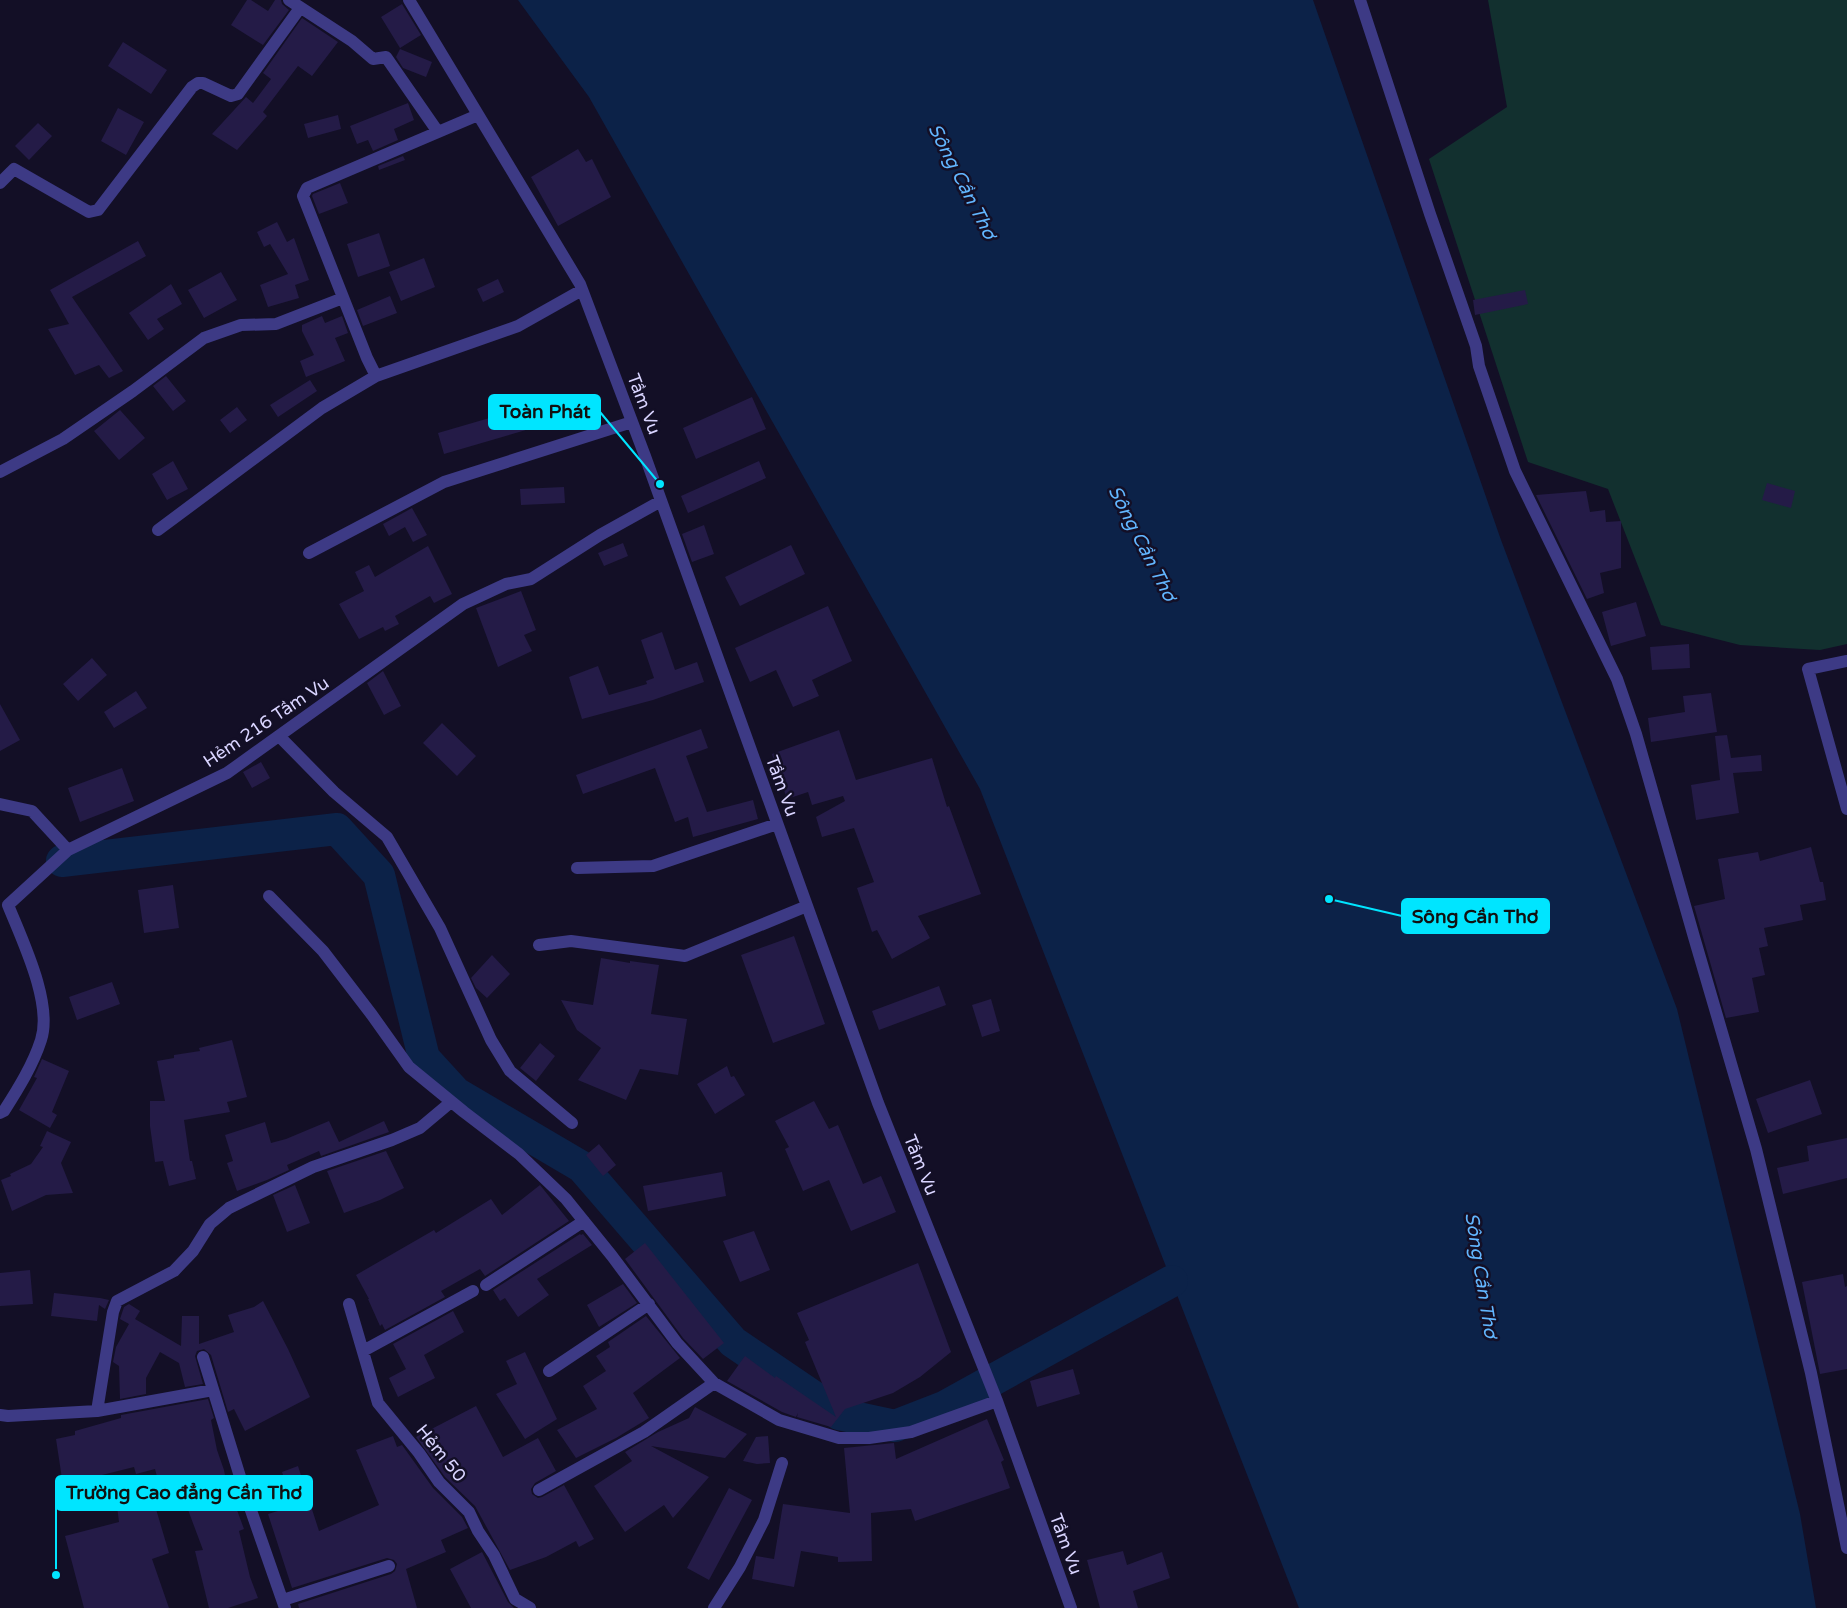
<svg xmlns="http://www.w3.org/2000/svg" width="1847" height="1608" font-family="'Varela Round',sans-serif">
<rect width="100%" height="100%" fill="#130f26"/>
<!-- green -->
<path fill="#12302f" d="M1488 0H1847V644L1820 650 1740 645 1661 625 1608 489 1528 462 1429 159 1507 107Z"/>
<!-- water -->
<path fill="#0c2248" d="M518 0H1313L1501 540 1677 1009 1800 1514 1816 1608H1299L980 789 589 97Z"/>
<g fill="none" stroke-linecap="round" stroke-linejoin="round">
<!-- river -->
<path stroke="#0c2248" stroke-width="32" d="M62 861 337 829 379 875 424 1058 456 1093 582 1167 733 1342 839 1414 895 1426 944 1407 1172 1281"/>
</g>
<!-- building -->
<path fill="#241b47" d="M247 0H251L268 11 275 0H281L282 4 289 10 263 45 231 25Z
M402 4 421 35 400 48 381 17Z
M302 18 338 42 312 76 298 66 263 112 267 116 237 150 212 134 246 97 253 103 271 79 263 73Z
M123 42 167 70 151 94 108 66Z
M400 49 432 62 426 77 403 68 396 57Z
M408 103 414 120 394 129 398 140 373 151 368 140 357 144 350 126Z
M118 108 144 122 126 155 101 141Z
M338 115 341 129 308 138 304 124Z
M38 123 52 136 29 160 15 146Z
M578 149 586 162 592 159 611 197 558 226 531 177Z
M403 156 405 160 379 170 378 166Z
M340 183 348 203 319 214 312 196 313 194Z
M277 222 287 242 294 238 309 280 295 285 299 298 268 307 260 285 288 274 270 244 264 247 257 232Z
M379 233 390 266 358 277 347 244Z
M138 241 146 256 72 297 123 371 109 378 99 365 75 375 48 329 69 324 50 290Z
M424 258 435 287 401 301 389 272Z
M221 272 237 300 204 318 188 290Z
M498 279 504 292 483 302 477 289Z
M171 284 182 304 157 319 164 329 148 340 129 313Z
M1525 290 1528 304 1475 315 1473 300Z
M390 296 397 313 363 326 357 310Z
M322 316 325 323 342 316 348 333 335 338 345 361 306 377 300 361 314 355 302 331V325Z
M166 376 186 401 173 411 153 386Z
M310 380 317 391 278 417 270 405Z
M752 397 766 429 696 459 683 428Z
M554 399 560 420 444 454 438 433Z
M237 407 247 420 230 433 220 420Z
M120 410 145 438 119 460 94 431Z
M173 461 188 489 167 500 152 474Z
M759 461 766 478 688 513 681 496Z
M1767 483 1795 491 1791 508 1762 500Z
M564 487 565 503 521 505 520 489Z
M1586 491 1590 512 1605 510 1606 522 1621 521V568L1600 573 1604 593 1587 599 1536 495Z
M412 508 427 535 413 542 405 527 389 536 383 524Z
M704 525 714 554 692 562 682 534Z
M623 543 628 556 604 566 598 553Z
M791 545 805 574 740 606 725 577Z
M428 546 452 594 434 603 430 596 395 616 399 624 385 631 383 627 359 639 339 604 364 591 355 572 369 565 375 577Z
M521 591 536 630 524 635 532 651 498 667 476 608Z
M1636 602 1646 636 1611 646 1602 612Z
M828 606 852 661 812 680 819 696 793 707 776 670 750 682 735 648Z
M662 632 675 670 697 662 704 682 653 700 582 719 569 677 598 666 609 695 647 684 646 681 654 678 641 640Z
M1689 644 1690 668 1652 670 1650 647Z
M92 658 107 675 78 701 63 684Z
M383 671 401 706 384 715 367 683Z
M136 691 147 708 114 728 104 712Z
M1711 693 1717 732 1651 742 1648 718 1685 712 1683 696Z
M0 704 20 740 0 751Z
M442 723 476 756 457 776 423 743Z
M701 729 708 748 686 756 707 812 753 800 758 819 693 837 688 817 675 822 655 768 583 794 576 775Z
M839 730 856 780 932 758 947 807 949 806 981 894 918 916 930 938 892 959 877 930 872 932 857 888 874 882 854 828 822 837 816 817 845 801 843 796 812 805 808 792 787 799 772 754Z
M1727 735 1731 758 1761 755 1762 771 1733 773 1739 813 1696 820 1691 785 1720 780 1715 736Z
M261 762 270 778 252 788 243 772Z
M122 768 134 801 80 822 68 788Z
M1811 847 1820 882H1823L1826 900 1800 905 1803 920 1764 928 1768 946 1759 948 1765 975 1752 978 1759 1012 1726 1018 1694 906 1725 899 1718 859 1758 852 1760 861Z
M173 885 179 928 144 933 138 890Z
M794 936 825 1024 773 1043 741 955Z
M492 955 510 974 487 998 476 988 471 978Z
M601 958 630 963V961L659 965 651 1014 687 1019 678 1075 640 1069 626 1100 578 1080 601 1048 577 1030 561 1000 593 1005Z
M112 982 120 1004 77 1020 69 997Z
M939 986 946 1005 879 1030 872 1011Z
M991 999 1000 1031 982 1037 972 1005Z
M232 1040 247 1097 227 1102 230 1112 184 1120 190 1161H192L196 1179 169 1186 163 1161 155 1162 150 1126V1101H165L157 1061 174 1058V1055L200 1051 199 1048Z
M540 1043 555 1056 536 1081 520 1068Z
M42 1059 69 1071 52 1112 57 1115 50 1128 19 1110 37 1078 34 1077Z
M727 1066 731 1077 734 1076 745 1095 715 1114 697 1084Z
M1810 1080 1822 1114 1768 1133 1756 1099Z
M814 1101 829 1129 838 1125 863 1184 881 1176 896 1212 851 1231 829 1180 803 1191 785 1149 789 1147 775 1121Z
M329 1121 339 1142 384 1121 389 1132 321 1156 319 1151 287 1165 289 1170 267 1180 237 1191 227 1163 233 1161 225 1135 265 1122 271 1143 286 1139Z
M47 1131 71 1142 61 1163 73 1193 46 1195 12 1211 1 1180 11 1176 10 1174 31 1164 43 1147 40 1146Z
M1847 1138V1178L1783 1194 1777 1168 1809 1161 1807 1146Z
M599 1144 616 1165 603 1176 586 1155Z
M386 1151 404 1188 380 1200 344 1213 327 1171Z
M722 1172 726 1196 648 1211 643 1186Z
M295 1185 310 1223 287 1232 273 1195Z
M540 1185 569 1221 485 1276 480 1269 441 1291 445 1297 385 1330 382 1324 380 1326 368 1299H369L356 1275 434 1230 436 1233 491 1199 502 1215Z
M754 1231 770 1270 740 1282 723 1241Z
M580 1234 581 1235 583 1234 592 1245 537 1279 549 1295 518 1317 505 1298 500 1301 493 1290Z
M645 1243 724 1343 703 1359 683 1338 625 1259Z
M918 1263 951 1352 920 1377 893 1393 845 1409 831 1427 797 1417 798 1413 796 1417 782 1412 727 1381 745 1356 775 1378 776 1376 836 1417 805 1342 809 1340 797 1313Z
M30 1270 33 1304 0 1306V1273Z
M1843 1274 1845 1287 1847 1286V1369L1820 1374 1802 1282Z
M623 1284 637 1303 599 1327 587 1305Z
M54 1293 100 1298 109 1300 105 1309 99 1305 97 1321 51 1316Z
M263 1301 288 1349 310 1397 245 1431 234 1409 228 1412 211 1355 204 1349 197 1351 195 1356 203 1384 185 1387 179 1363 160 1352 146 1378V1394L120 1399 119 1366 113 1362 116 1347 129 1324 120 1319 124 1307 129 1304 140 1311 135 1319 181 1346 182 1316H199V1344L234 1332 228 1315 254 1307Z
M453 1311 464 1332 424 1355 435 1378 398 1397 389 1378 406 1369 393 1344Z
M646 1316 680 1358 633 1393 649 1418 616 1438 576 1458 557 1430 597 1409 583 1386 606 1371 596 1356 610 1347 608 1342Z
M525 1352 557 1419 525 1439 496 1394 517 1384 506 1361Z
M1073 1369 1080 1394 1037 1407 1030 1381Z
M208 1399 214 1418 211 1420 217 1450 224 1470 230 1503 234 1502 244 1529 239 1531 250 1577 258 1598 228 1608H209L195 1551 203 1550 184 1499 164 1503 155 1469 136 1474 134 1467 102 1475 103 1482 64 1492 56 1439 75 1435V1431L121 1418V1415Z
M476 1406 503 1457 538 1438 556 1471 535 1483 531 1489 532 1494 538 1498 542 1497 564 1485 594 1539 579 1547 576 1541 546 1557 510 1570 475 1506 445 1477 416 1437Z
M695 1407 747 1434 725 1458 651 1446 709 1477 673 1518 664 1505 625 1532 594 1486 632 1461 625 1452 658 1432 689 1418Z
M987 1419 1004 1460 1001 1462 1010 1488 915 1521 911 1509 871 1513 872 1561 838 1562V1557L801 1551 794 1587 752 1579 756 1556 774 1559 783 1504 850 1513 844 1448 894 1443 896 1459Z
M393 1436 397 1447 402 1445 433 1488 462 1517 468 1528 441 1540 446 1552 406 1569 417 1608H299L298 1604 391 1574 395 1571 397 1564 394 1560 387 1558 292 1588 268 1514 294 1506 282 1472 298 1466 319 1531 379 1505 356 1450Z
M768 1436 770 1463 757 1464 743 1461 756 1437Z
M729 1488 752 1500 709 1580 687 1568Z
M153 1499 169 1553 152 1559 169 1608H84L65 1536 119 1522 117 1506Z
M1123 1551 1127 1565 1162 1552 1170 1578 1133 1591 1138 1608H1100L1087 1560Z
M482 1552 508 1602 514 1608H471L450 1569Z"/>
<g fill="none" stroke-linecap="round" stroke-linejoin="round">
<!-- minor -->
<path stroke="#3d3a85" stroke-width="12" d="M289 0 352 41 373 59 386 57 438 132
M409 0 580 284 645 456 878 1103 997 1401 1071 1608
M1360 0 1430 214 1476 346 1479 366 1515 471 1617 679 1636 734 1694 937 1756 1149 1811 1373 1847 1548
M478 115 307 188 303 196 367 358 376 376 518 326 582 290
M0 183 14 169 89 212 98 210 192 87 198 83H203L231 96 238 94 300 8
M0 472 63 439 133 391 204 338 241 325 276 324 343 298
M158 530 322 408 376 376
M309 553 444 482 632 422
M1847 661 1808 669 1847 809
M279 736 334 792 387 837 440 928 491 1040 510 1071 572 1123
M0 804 32 811 68 850
M577 868 653 866 777 824
M269 896 323 951 372 1015 409 1067 464 1112 519 1154 566 1199 612 1256 677 1343 714 1383 779 1420 839 1438H869L911 1432 997 1401
M539 945 571 941 685 956 807 906
M0 1113 4 1111C18 1089 33 1065 41 1040 53 1003 22 940 8 905L68 850 227 773 463 604 506 584 531 579 600 535 661 501
M486 1285 584 1221
M349 1304 378 1403 419 1453 439 1482 469 1512 478 1531 494 1555 515 1599 530 1608
M363 1351 473 1291
M203 1357 246 1496 285 1608
M549 1371 649 1304
M97 1411 113 1312 117 1301 174 1271 193 1251 210 1224 229 1208 313 1167 392 1140 420 1128 451 1102
M0 1415 8 1416 97 1411 213 1390
M539 1490 644 1432 714 1383
M283 1600 389 1566
M714 1608 740 1567 764 1520 782 1463"/>
</g>
<g text-anchor="middle" stroke-width="5" stroke-linejoin="round" paint-order="stroke">
<!-- street labels -->
<g font-size="18" fill="#d9d4ff" stroke="#130f26">
<text transform="translate(644 404) rotate(69)" y="6">Tầm Vu</text>
<text transform="translate(266 722) rotate(-34)" y="6">Hẻm 216 Tầm Vu</text>
<text transform="translate(782 786) rotate(70)" y="6">Tầm Vu</text>
<text transform="translate(921 1165) rotate(68)" y="6">Tầm Vu</text>
<text transform="translate(441 1453) rotate(51)" y="6">Hẻm 50</text>
<text transform="translate(1066 1544) rotate(70)" y="6">Tầm Vu</text>
</g>
<!-- water labels -->
<g font-size="19" font-style="italic" fill="#62b6ff" stroke="#130f26">
<text transform="translate(963 181) rotate(63)" y="7">Sông Cần Thơ</text>
<text transform="translate(1143 543) rotate(63)" y="7">Sông Cần Thơ</text>
<text transform="translate(1482 1275) rotate(81)" y="7">Sông Cần Thơ</text>
</g>
</g>
<!-- callouts -->
<path fill="none" stroke="#00e5ff" stroke-width="2" d="M660 484L600 412M1329 899L1402 916M56 1575L56 1493"/>
<g fill="#00e5ff" stroke="#130f26" stroke-width="2">
<circle cx="660" cy="484" r="5"/>
<circle cx="1329" cy="899" r="5"/>
<circle cx="56" cy="1575" r="5"/>
</g>
<g fill="#00e5ff" stroke="#00e5ff" stroke-width="2">
<rect x="489" y="395" width="111" height="34" rx="5"/>
<rect x="1402" y="899" width="147" height="34" rx="5"/>
<rect x="56" y="1476" width="256" height="34" rx="5"/>
</g>
<g font-size="19" text-anchor="middle" font-weight="bold" fill="#111">
<text x="545" y="418">Toàn Phát</text>
<text x="1475" y="923">Sông Cần Thơ</text>
<text x="184" y="1499">Trường Cao đẳng Cần Thơ</text>
</g>
</svg>
